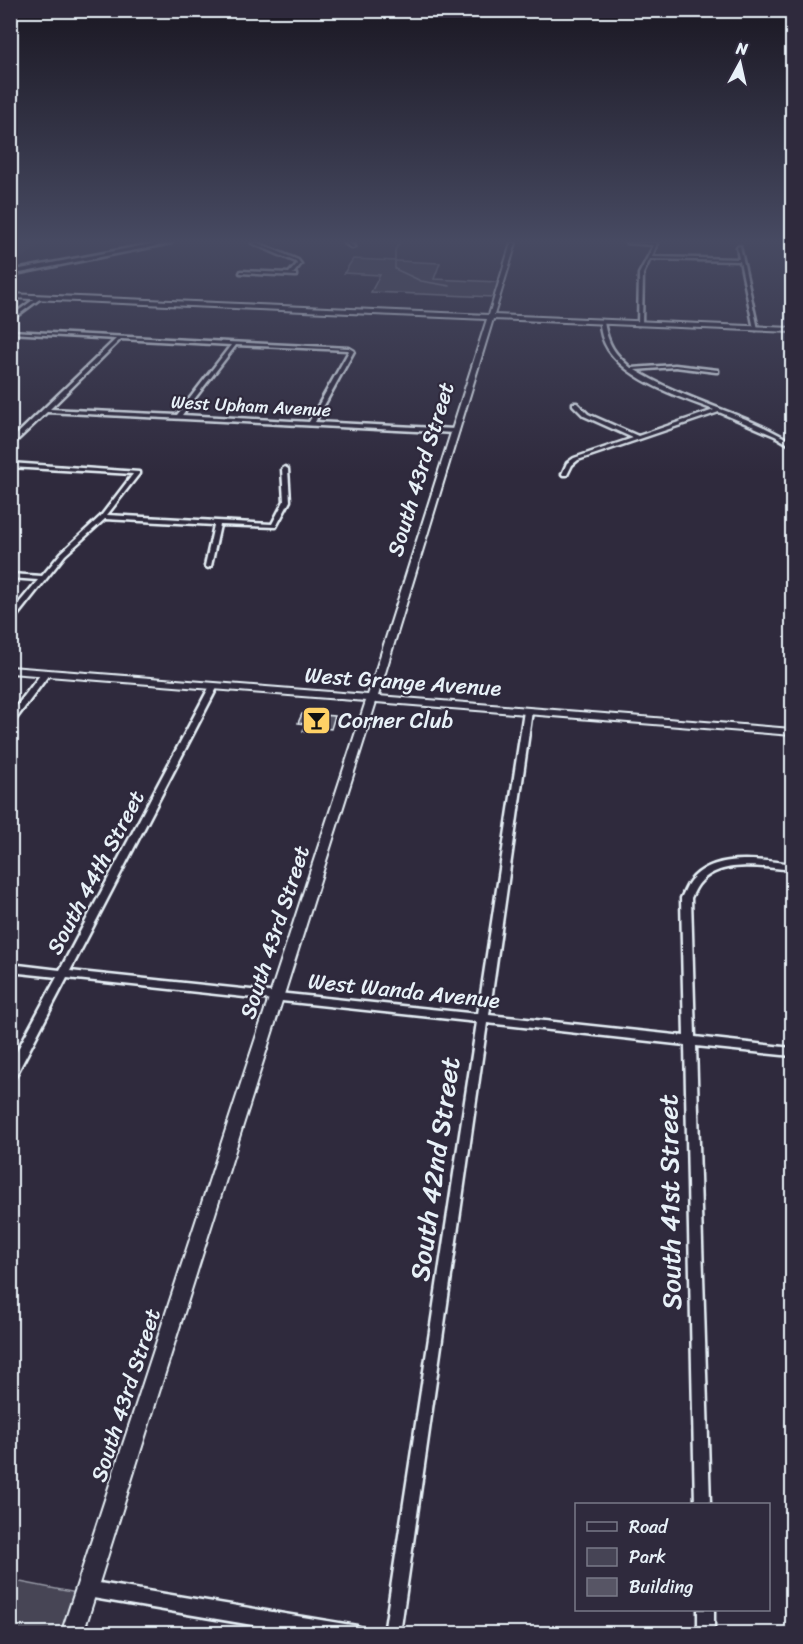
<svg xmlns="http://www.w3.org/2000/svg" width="803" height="1644" font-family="Sriracha,sans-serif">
<rect width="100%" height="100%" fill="#2f2a3d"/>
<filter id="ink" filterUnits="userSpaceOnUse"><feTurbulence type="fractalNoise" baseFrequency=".0167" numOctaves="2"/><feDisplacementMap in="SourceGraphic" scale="12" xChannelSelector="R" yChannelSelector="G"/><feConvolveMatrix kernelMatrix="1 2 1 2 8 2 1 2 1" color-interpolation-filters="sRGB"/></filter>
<g filter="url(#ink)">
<!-- built -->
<path fill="#3b3749" d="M11 243H43L16 263 18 266 11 267Z"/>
<!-- green -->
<path fill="#464455" stroke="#979aa6" stroke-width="1.5" d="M353 259 440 263 434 279 498 282 494 297 371 292 380 275 344 273Z
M10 1580 82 1594 69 1633H11Z"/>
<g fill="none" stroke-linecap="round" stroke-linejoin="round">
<!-- stream -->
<path stroke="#9c9fab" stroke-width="1.5" d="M399 243 395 250V269L421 281 450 286"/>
</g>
<!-- building -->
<path fill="#575565" stroke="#e8f1f8" stroke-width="1.5" d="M302 714 335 716 331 729 316 727 314 732 303 731 305 724 298 723Z"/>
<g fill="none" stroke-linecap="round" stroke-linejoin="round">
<defs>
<path id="minor" d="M252 243H258L298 260 301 264 293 274H296V276L240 273 241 271 289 273 297 264 296 262Z
M344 243H349L355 247 352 248Z
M627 243H657L652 257 739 259 737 247 740 246 758 329 756 330 754 329 740 261 650 259 643 274 642 324 638 325 639 274 654 245Z
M37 297 41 298 10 321V317Z
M600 321 604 322C608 345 614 353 631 368L675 365 718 370V372H716L675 367 635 370C685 401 743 412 792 442V446L775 436 719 412 578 460 572 465 567 475H563L562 474 567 463 574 458 633 438 584 416 573 405V403H577L588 414 638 436 714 410C675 395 599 373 600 321Z
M10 331 349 348 354 351 315 422 455 429 458 431 455 433 47 412 10 447V441L116 339 10 333ZM121 339 231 345 177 415 50 409ZM236 345 348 350 349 351 309 422 182 415Z
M10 463 139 472V474L107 515 272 524 284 501 282 469 285 467 288 469 290 501 276 527 220 525 211 566 208 568 205 566 214 525 105 519 65 555 13 621H10V614L38 580 10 578V574L42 576 61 553 101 516 133 474 10 467Z
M43 671H46L50 673 13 723H10V715Z
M211 684H214L218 686 70 971 478 1014 524 711 528 709 532 711 489 1015 684 1036 681 898C684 893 686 886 690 881 713 852 761 860 792 864V870C763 867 718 858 698 885 695 889 693 894 691 898L695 1037 792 1048V1056L696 1046 710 1504H695L685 1045 487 1023 400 1634H384L477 1022 67 978 14 1079 10 1080V1064L57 977 10 972V964L60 970Z
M87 1581 357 1626 363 1628 365 1634H305L87 1597 81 1595 79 1589 81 1583Z
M698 1610H714V1634H698Z"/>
<path id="tertiary" d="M511 243H516L494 315 792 328V332L493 319 378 696 792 729V735L376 702 83 1634H61L366 701 10 673V667L368 695 487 319 10 298V294L489 315Z"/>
<path id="primary" d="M156 243H171L10 275V271Z"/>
</defs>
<!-- minor casing -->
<use href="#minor" stroke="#e8f1f8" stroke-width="5"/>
<!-- tertiary casing -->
<use href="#tertiary" stroke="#e8f1f8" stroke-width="4"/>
<!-- primary casing -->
<use href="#primary" stroke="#e8f1f8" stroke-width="5"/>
<!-- minor -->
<use href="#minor" fill="#2f2a3d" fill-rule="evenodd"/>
<!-- tertiary -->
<use href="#tertiary" fill="#2f2a3d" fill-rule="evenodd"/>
<!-- primary -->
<use href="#primary" fill="#2f2a3d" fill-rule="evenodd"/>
</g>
</g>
<!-- sky -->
<linearGradient id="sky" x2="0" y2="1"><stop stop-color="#1a1722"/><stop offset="0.51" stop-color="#474a62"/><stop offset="1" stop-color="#474a62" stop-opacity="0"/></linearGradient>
<rect width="803" height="473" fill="url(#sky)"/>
<!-- icons -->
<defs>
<symbol id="bar-square" viewBox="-11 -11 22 22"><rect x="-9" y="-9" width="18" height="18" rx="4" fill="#ffd166" stroke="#2f2a3d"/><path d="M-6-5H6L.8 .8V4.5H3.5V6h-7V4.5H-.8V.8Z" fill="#111"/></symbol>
</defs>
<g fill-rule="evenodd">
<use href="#bar-square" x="300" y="704" width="33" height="33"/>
</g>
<g text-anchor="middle" stroke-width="4.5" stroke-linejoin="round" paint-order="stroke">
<!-- far-street labels -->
<g font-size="18" fill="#e8f1f8" stroke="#2f2a3d">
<text transform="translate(251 406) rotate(3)" y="6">West Upham Avenue</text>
</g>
<!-- street labels -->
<g font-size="22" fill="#e8f1f8" stroke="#2f2a3d">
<text transform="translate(420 469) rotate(-73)" y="8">South 43rd Street</text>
<text transform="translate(403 681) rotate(4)" y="8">West Grange Avenue</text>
<text transform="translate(95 872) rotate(-62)" y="8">South 44th Street</text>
<text transform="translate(274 932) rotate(-72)" y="8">South 43rd Street</text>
<text transform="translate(404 990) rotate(6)" y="8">West Wanda Avenue</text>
<text transform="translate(125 1395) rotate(-72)" y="8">South 43rd Street</text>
</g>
<!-- poi labels -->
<g font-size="22" fill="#e8f1f8" stroke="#2f2a3d" text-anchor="start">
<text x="338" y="728">Corner Club</text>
</g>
<!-- near-street labels -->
<g font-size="27" fill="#e8f1f8" stroke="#2f2a3d">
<text transform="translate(435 1169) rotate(-82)" y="9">South 42nd Street</text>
<text transform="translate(670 1202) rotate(-91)" y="9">South 41st Street</text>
</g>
</g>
<!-- margin -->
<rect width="803" height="1644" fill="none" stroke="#2f2a3d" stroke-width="36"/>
<rect x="18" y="18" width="767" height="1608" fill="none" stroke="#e8f1f8" stroke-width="2" filter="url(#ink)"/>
<!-- legend -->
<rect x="575" y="1503" width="195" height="108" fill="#2f2a3d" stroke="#797a88" stroke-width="1.5"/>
<rect x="587" y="1522" width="30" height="9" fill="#2f2a3d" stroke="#797a88" stroke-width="1.5"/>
<text x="629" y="1533" font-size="18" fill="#e8f1f8">Road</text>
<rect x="587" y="1548" width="30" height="18" fill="#464455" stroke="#797a88" stroke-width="1.5"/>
<text x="629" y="1563" font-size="18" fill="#e8f1f8">Park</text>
<rect x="587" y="1578" width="30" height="18" fill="#575565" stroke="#797a88" stroke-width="1.5"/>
<text x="629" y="1593" font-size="18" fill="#e8f1f8">Building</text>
<!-- north arrow -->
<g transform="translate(740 63) rotate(8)" stroke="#2f2a3d" stroke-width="4.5" paint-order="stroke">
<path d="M0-4.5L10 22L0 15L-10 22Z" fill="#e8f1f8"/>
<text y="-9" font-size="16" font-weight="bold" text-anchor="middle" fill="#e8f1f8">N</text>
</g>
</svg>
